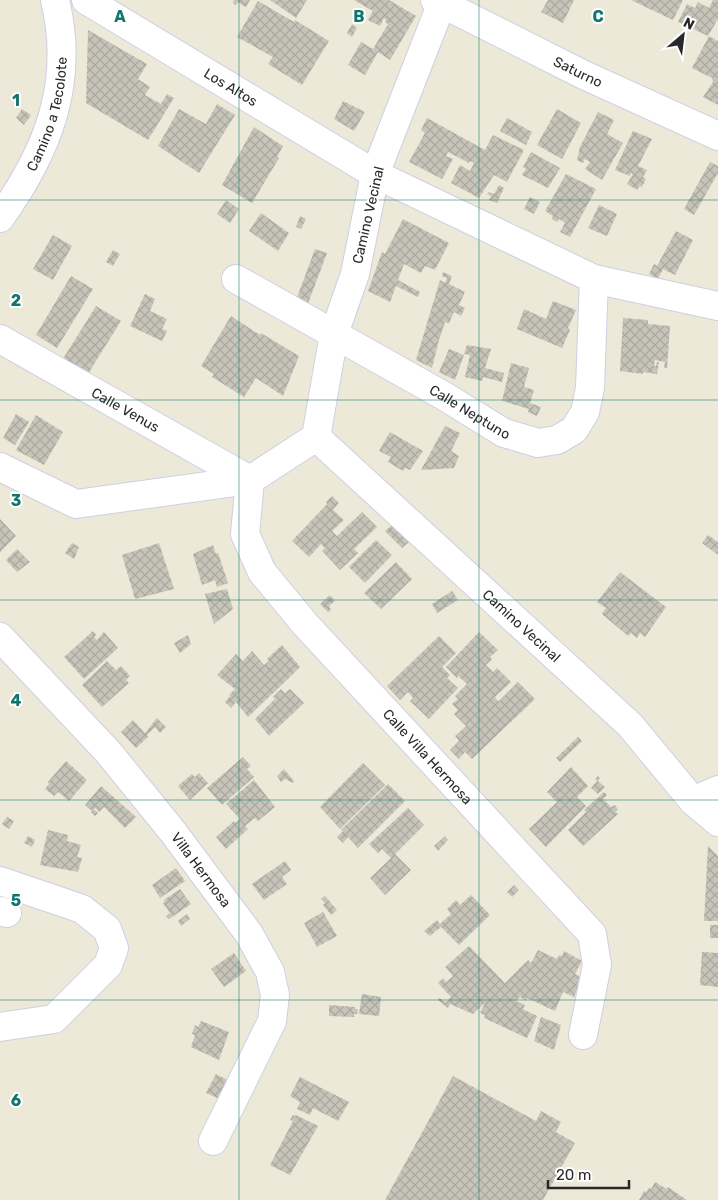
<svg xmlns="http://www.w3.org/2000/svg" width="718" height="1200" font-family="Rubik,sans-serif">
<defs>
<pattern id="building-cross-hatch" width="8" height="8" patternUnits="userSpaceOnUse" patternTransform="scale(1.25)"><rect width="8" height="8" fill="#c7c5b9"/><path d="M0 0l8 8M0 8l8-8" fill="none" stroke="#aba99f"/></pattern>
</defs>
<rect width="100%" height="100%" fill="#ece9d9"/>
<!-- building -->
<path fill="url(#building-cross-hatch)" d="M234 0H250L246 7 237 2 236 5 233 3Z
M270 0H307L296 18Z
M354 0H389L416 16 390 60 378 52 365 75 348 65 361 42 373 49 388 24 385 22 386 20 384 18 380 26 368 20 373 11Z
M548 0H574L563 23 541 12Z
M631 0H683L673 20Z
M713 0H718V19L708 36 678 22 687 4 695 8 698 2 709 8Z
M258 1 294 22 295 20 329 41 302 85 268 64 273 57 237 37Z
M352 24 357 28 352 37 347 33Z
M88 30 147 64 138 79 150 87 145 95 161 104 167 94 174 98 148 140 86 103Z
M709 36 718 41V105L703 97 713 82 712 78 692 68Z
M343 101 365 112 354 131 334 119Z
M217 104 235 115 199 173 158 146 179 109 206 124Z
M22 109 31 115 24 125 16 118Z
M557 109 581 123 562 159 537 145Z
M598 112 614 120 607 134 623 143 602 180 585 169 590 162 585 159 583 163 577 160 580 147Z
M427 118 485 150 493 135 524 150 507 182 494 175 479 198 451 183 460 165 470 171 474 163 470 161 469 163 448 152 446 156 453 159 442 179 409 162 425 133 421 130Z
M507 118 532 132 526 145 500 131Z
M254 127 283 146 277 157 279 158 252 203 222 185Z
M633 131 652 139 638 166 647 170 643 177 646 179 642 187 640 186 637 190 627 184 633 174 631 173 630 176 615 170Z
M531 152 560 168 548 188 522 175 526 169 523 167Z
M710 162 718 166V173L694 215 684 209Z
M566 174 596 189 570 237 560 232 565 223 559 219 557 222 552 219 553 216 545 211Z
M499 185 504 188 497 203 489 200 491 196 487 194 489 192 494 194Z
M530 197 540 202 534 214 524 209Z
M226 200 239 209 230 223 217 214Z
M599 205 617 214 607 236 588 228Z
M261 213 289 233 278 251 249 231Z
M300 216 306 219 301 229 296 227Z
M403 219 449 243 435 270 425 266 421 273 404 264 398 280 420 292 418 297 396 286 390 302 368 291 382 252 385 254Z
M676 231 693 240 675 275 663 269 658 279 649 274 654 264 657 266Z
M53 235 72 246 53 280 33 269Z
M315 249 327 253 306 309 295 303Z
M113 250 120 254 113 266 106 262Z
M443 272 452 276 449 284 465 292 459 305 465 308 461 316 454 312 449 323 445 322 439 340 432 368 416 360 440 280 445 283 447 278 442 276Z
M71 276 93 289 57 348 36 335Z
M145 294 155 299 150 311 167 319 162 329 167 331 162 341 130 326Z
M553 301 576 310 568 328 570 330 562 348 517 329 524 309 546 319Z
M96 306 121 321 86 377 61 362Z
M231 316 260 335 261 333 299 356 283 396 256 378 244 397 212 377 214 374 201 366Z
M623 318 648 320V324L670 326 667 368H664L665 362 655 360 654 366H656L657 362H659L657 374 643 372V374L620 371Z
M467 345 491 349 485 368 504 373 502 382 483 377 482 381 465 377 470 355 464 354Z
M449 349 464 355 455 380 439 372Z
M511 363 529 368 524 387 534 390 530 403 541 407 537 416 528 412 529 409 502 401Z
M16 414 29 422 15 445 3 438Z
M36 415 63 432 44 465 16 450Z
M445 426 460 433 451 451 459 456 454 468 421 470Z
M390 432 423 451 410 470 405 468 403 471 388 462 391 457 379 451Z
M332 496 339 503 333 510 344 520 332 531 337 536 362 512 377 527 354 549 358 553 340 570 322 551 325 548 321 544 309 557 292 541 327 504 326 502Z
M0 519 16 536 0 552Z
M392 525 409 542 402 548 385 531Z
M708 535 718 542V555L702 543Z
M376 540 392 555 365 583 349 567Z
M72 543 79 547 74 559 65 553Z
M159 543 174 589 135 599 122 555Z
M213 545 216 554 218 553 228 583 217 587 215 580 202 585 193 554Z
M17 549 30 562 17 572 6 560Z
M396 562 412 579 381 609 364 593Z
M620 572 666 607 645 637 640 633 637 638 631 633 628 636 602 614 606 608 597 602Z
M227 589 233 609 214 624 205 594Z
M452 591 458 600 437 613 432 604Z
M330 595 335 601 329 606 331 609 328 612 320 604Z
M93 631 96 635 94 637 97 640 104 632 118 648 84 679 64 657Z
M479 632 498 650 490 657 492 659 486 665 493 672 497 668 511 682 495 697 497 700 499 701 518 682 535 699 472 759 465 752 459 759 450 750 459 741 455 736 466 726 454 714 458 710 452 704 458 699 455 696 467 684 458 676 457 678 446 667Z
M188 635 191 644 180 653 174 643Z
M439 636 456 653 442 667 450 675 447 678 458 688 429 719 410 701 413 698 408 692 400 700 387 686Z
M282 645 300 667 290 677 248 717 236 702 231 708 225 702 230 696 229 695 235 689 217 675 236 654 243 661 252 651 264 665 269 661 267 659Z
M107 661 116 670 121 666 130 676 126 680 129 683 102 707 82 685Z
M281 689 285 693 290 689 304 703 269 736 255 719 275 699 273 697Z
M157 718 166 727 160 733 155 727 147 735 148 737 136 748 121 732 133 720 145 733Z
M578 737 582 741 560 762 556 758Z
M243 757 251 766 247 769 254 777 222 805 207 788Z
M66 761 87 780 69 801 58 792 54 796 45 789 49 784 48 782Z
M363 763 385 785 340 829 320 807Z
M571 767 588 786 577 797 586 806 546 847 529 829 557 802 547 792Z
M284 769 294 781 293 783 285 779 281 782 277 776Z
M199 773 208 783 190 800 178 786 192 774 195 777Z
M598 776 600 778 598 781 605 787 598 794 591 788 597 781 595 779Z
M254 780 275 807 258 821 255 818 245 826 248 829 226 849 216 837 234 821 235 823 240 819 226 804Z
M388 784 405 801 358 848 348 837 343 843 337 837 343 831 341 830Z
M101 786 136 817 125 828 104 807 99 812 95 808 94 809 98 813 95 816 91 812 92 811 85 805Z
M604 792 607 795 603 799 611 807 615 805 618 810 615 812 618 814 583 846 568 830 586 812 584 810Z
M408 808 424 825 395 854 411 870 385 895 370 878 391 858 382 849 378 853 369 844Z
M7 817 14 821 9 829 2 824Z
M48 830 68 835 67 841 81 845 77 857 82 858 78 872 40 865Z
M28 836 35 840 32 847 24 843Z
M445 836 448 840 438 851 434 846Z
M708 846 718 856V921H704Z
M285 861 291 870 282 877 287 884 264 900 252 884Z
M176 868 185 881 160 898 152 885Z
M514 885 519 890 512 897 507 892Z
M180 889 191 904 169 919 166 916 170 913 163 903 165 901 164 900Z
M471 895 490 915 459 945 441 927 430 936 424 931 437 920 440 924 451 914 447 909 456 900 460 905Z
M325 896 337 910 331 915 323 905 325 903 321 899Z
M323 912 337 936 317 947 304 923Z
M187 914 190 919 181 926 178 921Z
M710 925H718V938H710Z
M469 946 505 983 528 960 531 963 538 950 557 959 559 955 562 956 564 951 582 961 575 974 581 977 577 984 579 985 574 997 563 992 555 1011 527 998 526 1001 520 997 516 1001 525 1005 523 1009 537 1016 527 1038 484 1018 485 1015 480 1013 485 1003 473 1014 450 1004 448 1008 438 1000 439 998 446 1002 451 997 438 983 443 978 446 982 453 976 445 967Z
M702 952 718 953V987L700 985Z
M234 953 246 971 224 987 211 969Z
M362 994 381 997 379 1016 359 1014Z
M329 1005 355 1007V1009H358L357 1014H354V1017L329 1016Z
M541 1017 561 1025 554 1050 534 1041Z
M201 1021 229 1032 219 1060 191 1047 195 1035 192 1034 195 1025 198 1027Z
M216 1074 233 1083 224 1101 206 1093Z
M453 1076 536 1121 541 1111 561 1122 556 1132 575 1143 543 1200H385Z
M300 1077 349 1102 338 1121 313 1108 310 1115 297 1109 300 1102 290 1096Z
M293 1115 295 1116 296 1115 318 1126 290 1175 270 1165 293 1121 290 1120Z
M655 1182 667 1189 668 1187 687 1200H639L644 1191 646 1192 649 1188 651 1189Z"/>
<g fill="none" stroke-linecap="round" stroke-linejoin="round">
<defs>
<g id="minor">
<path id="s1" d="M86 0 375 174 594 279 718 306"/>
<path id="s2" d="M435 0 584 75 718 136"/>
<path id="s3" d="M0 218C48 151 75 83 55 0"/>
<path id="s4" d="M236 279 444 396 504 433 538 443 557 440 574 430 585 412 590 388 594 279"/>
<path id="s5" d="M0 339 250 480 245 534 262 572 305 624 592 934 597 965 583 1035"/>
<path d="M0 467 76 504 250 480 316 437"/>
<path id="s6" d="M0 637 109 753 173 832 249 934 270 972 275 995 272 1021 213 1141"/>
<path d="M693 801 718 790"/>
<path d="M0 881 82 909 107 929 114 948 108 965 54 1019 0 1027"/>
<path d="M0 911 7 913"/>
</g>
<g id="tertiary">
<path id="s7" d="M443 0 375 174 355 274 334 334 316 437 630 725 693 801 718 822"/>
</g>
</defs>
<!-- minor casing -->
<use href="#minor" stroke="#d0cee3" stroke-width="30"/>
<!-- tertiary casing -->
<use href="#tertiary" stroke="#d0cee3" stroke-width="30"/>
<!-- minor -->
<use href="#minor" stroke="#fff" stroke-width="28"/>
<!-- tertiary -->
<use href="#tertiary" stroke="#fff" stroke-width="28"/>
</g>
<!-- grid -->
<path fill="none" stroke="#0f766e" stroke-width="1" stroke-opacity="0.55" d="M239 0V1200M479 0V1200M0 200H718M0 400H718M0 600H718M0 800H718M0 1000H718"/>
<g text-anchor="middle" stroke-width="4" stroke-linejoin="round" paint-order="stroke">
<!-- street labels -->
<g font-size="14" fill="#292929" stroke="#fff">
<text dy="5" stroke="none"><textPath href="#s2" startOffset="160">Saturno</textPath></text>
<text dy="5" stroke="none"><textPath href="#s1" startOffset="169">Los Altos</textPath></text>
<text dy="5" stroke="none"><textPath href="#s3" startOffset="116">Camino a Tecolote</textPath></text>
<text transform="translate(368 215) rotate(-77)" y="5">Camino Vecinal</text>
<text dy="5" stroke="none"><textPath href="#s5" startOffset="144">Calle Venus</textPath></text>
<text dy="5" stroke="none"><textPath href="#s4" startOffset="269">Calle Neptuno</textPath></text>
<text dy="5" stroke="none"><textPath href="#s7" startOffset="736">Camino Vecinal</textPath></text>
<text dy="5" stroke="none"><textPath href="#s5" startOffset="631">Calle Villa Hermosa</textPath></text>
<text dy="5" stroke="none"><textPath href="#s6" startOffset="308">Villa Hermosa</textPath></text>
</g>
</g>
<g font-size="16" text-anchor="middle" font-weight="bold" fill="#0f766e" stroke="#fff" stroke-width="4" stroke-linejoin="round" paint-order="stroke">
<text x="120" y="22">A</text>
<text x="359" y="22">B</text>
<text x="598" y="22">C</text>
<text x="16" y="106">1</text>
<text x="16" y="306">2</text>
<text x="16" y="506">3</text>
<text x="16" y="706">4</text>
<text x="16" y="906">5</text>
<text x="16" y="1106">6</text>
</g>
<!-- north arrow -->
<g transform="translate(683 35) rotate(28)" stroke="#ffffff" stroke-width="4" paint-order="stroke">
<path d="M0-4L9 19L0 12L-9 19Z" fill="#292929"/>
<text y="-8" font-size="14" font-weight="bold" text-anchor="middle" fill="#292929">N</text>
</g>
<!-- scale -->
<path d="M548 1180v8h81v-8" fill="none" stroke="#292929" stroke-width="2.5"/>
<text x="556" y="1180" font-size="15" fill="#292929" stroke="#ffffff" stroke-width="4" paint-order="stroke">20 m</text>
</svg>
